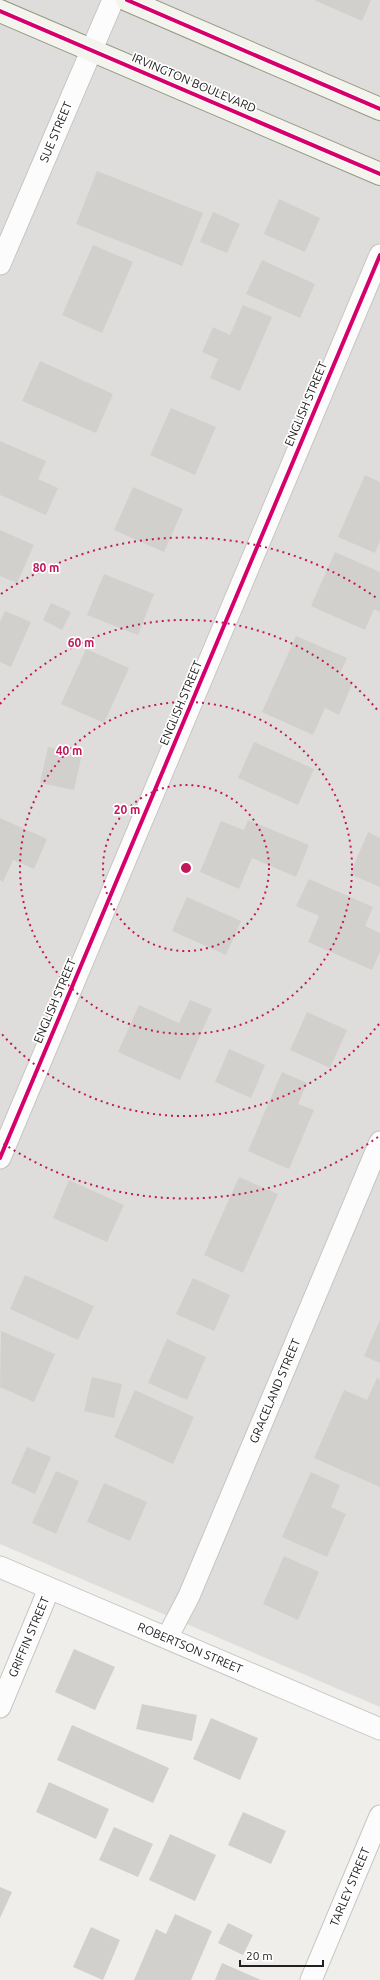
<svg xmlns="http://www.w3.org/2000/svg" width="380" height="1980" font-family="Ubuntu,sans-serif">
<rect width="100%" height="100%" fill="#efeeea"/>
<!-- residential -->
<path fill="#dedddb" d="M0 0H380V1707L0 1544Z"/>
<!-- building -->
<path fill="#d2d0cd" d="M314 0H371L362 21Z
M97 171 203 213 182 266 76 224Z
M279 199 320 218 305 252 264 234Z
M213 212 240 224 227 253 200 242Z
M93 245 133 262 102 333 62 315Z
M262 260 315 284 300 318 246 294Z
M243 305 272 317 240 391 210 378 218 359 202 352 213 327 230 335Z
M40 361 113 394 96 433 22 401Z
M171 408 216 427 195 475 150 455Z
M0 441 46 461 38 479 58 488 46 515 0 495Z
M365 475 380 482V541L375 553 338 537Z
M133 487 183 509 164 552 114 530Z
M0 530 34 545 17 583 0 576Z
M335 552 380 572V612L374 609 365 630 311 606Z
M104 574 154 594 138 635 87 615Z
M51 603 71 612 62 630 43 620Z
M5 611 31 622 11 667 0 662V622Z
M296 636 347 658 339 676 353 682 339 715 325 708 313 735 262 712Z
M86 649 129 668 104 723 61 704Z
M254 742 314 769 298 805 238 778Z
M48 747 82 754 74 790 40 783Z
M0 818 47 839 34 869 13 860 3 882 0 880Z
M248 820 309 845 296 877 252 858 239 889 200 872 221 821 244 830Z
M368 832 380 838V887L350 874Z
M309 879 373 907 365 926 380 933V952L372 970 308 942 319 916 296 906Z
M187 897 241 921 226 955 172 931Z
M190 1000 212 1009 180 1080 118 1052 139 1005 179 1023Z
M307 1012 347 1030 330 1068 290 1050Z
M229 1049 265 1065 251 1098 215 1082Z
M282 1072 307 1083 298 1104 314 1110 289 1169 248 1151Z
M239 1177 278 1194 243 1273 204 1255Z
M69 1180 124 1205 107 1242 53 1218Z
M25 1275 94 1306 78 1340 10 1309Z
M193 1278 230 1295 214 1331 176 1314Z
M380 1320V1363L364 1356Z
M1 1331 55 1354 34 1402 0 1387Z
M167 1339 206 1357 187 1400 148 1383Z
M92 1377 122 1384 114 1418 84 1411Z
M377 1378 380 1380V1487L314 1458 344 1390 367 1400Z
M135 1390 194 1417 173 1464 114 1437Z
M27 1447 51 1457 35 1494 11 1483Z
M56 1471 79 1481 56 1534 32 1523Z
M311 1472 340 1485 331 1507 346 1514 327 1557 282 1537Z
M104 1483 147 1502 130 1541 87 1522Z
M284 1556 319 1572 298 1620 263 1604Z
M74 1649 115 1667 95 1710 55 1692Z
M142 1704 197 1715 192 1741 136 1729Z
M211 1718 258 1738 240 1780 193 1759Z
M72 1725 169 1768 153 1803 57 1760Z
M49 1782 109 1809 96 1839 36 1812Z
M243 1812 286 1831 271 1864 228 1845Z
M114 1827 153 1844 138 1877 99 1860Z
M170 1834 216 1855 195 1901 149 1880Z
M0 1887 12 1892 0 1918Z
M175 1914 212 1931 191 1980H134L156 1929 166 1934Z
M228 1923 253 1935 243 1955 218 1943Z
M91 1927 120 1940 103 1980 73 1967Z
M222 1963 261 1980H215Z"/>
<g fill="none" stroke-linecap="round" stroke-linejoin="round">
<defs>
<path id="street" d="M0 264 113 0
M0 1158 380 255
M0 1567 380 1729
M167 1638 189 1596 380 1142
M0 1707 49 1589
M311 1980 380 1816"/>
<path id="secondary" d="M127 0 380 109
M0 11 380 174"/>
</defs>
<!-- street casing -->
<use href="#street" stroke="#c6c6c4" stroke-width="23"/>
<!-- secondary casing -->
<use href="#secondary" stroke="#949982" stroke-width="24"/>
<!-- street -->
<use href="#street" stroke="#fdfcfc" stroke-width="21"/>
<!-- secondary -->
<use href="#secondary" stroke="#f2f4ed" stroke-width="22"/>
<defs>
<path id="cycleway" d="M127 0 380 109
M0 11 380 174
M0 1158 380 255"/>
</defs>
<!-- cycleway casing -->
<use href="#cycleway" stroke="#fff" stroke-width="6"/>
<!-- cycleway -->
<use href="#cycleway" stroke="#d6006c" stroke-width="4"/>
</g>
<!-- distance rings -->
<g fill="none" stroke="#c2185b" stroke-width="2" stroke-dasharray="2 4">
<circle cx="186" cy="868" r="83"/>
<circle cx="186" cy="868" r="166"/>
<path d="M379 1024A248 248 0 0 1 0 1032M0 704A248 248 0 0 1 379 712"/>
<path d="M378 1137A331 331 0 0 1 1 1142M1 594A331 331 0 0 1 378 599"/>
</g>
<g text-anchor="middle" stroke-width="3.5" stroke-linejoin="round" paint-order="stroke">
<!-- street labels -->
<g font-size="12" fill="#212121" stroke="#fff">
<text transform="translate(194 83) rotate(23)" y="4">IRVINGTON BOULEVARD</text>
<text transform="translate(56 132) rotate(-67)" y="4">SUE STREET</text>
<text transform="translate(306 404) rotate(-67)" y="4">ENGLISH STREET</text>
<text transform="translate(181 703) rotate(-67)" y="4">ENGLISH STREET</text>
<text transform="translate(55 1001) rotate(-67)" y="4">ENGLISH STREET</text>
<text transform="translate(275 1391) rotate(-67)" y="4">GRACELAND STREET</text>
<text transform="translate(29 1637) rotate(-67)" y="4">GRIFFIN STREET</text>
<text transform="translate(190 1648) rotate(23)" y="4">ROBERTSON STREET</text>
<text transform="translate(350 1887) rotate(-67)" y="4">TARLEY STREET</text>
</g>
</g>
<circle cx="186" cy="868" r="6" fill="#c2185b" stroke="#fff" stroke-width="2"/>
<g font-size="12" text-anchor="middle" font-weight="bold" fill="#c2185b" stroke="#fff" stroke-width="3.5" stroke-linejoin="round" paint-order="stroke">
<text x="46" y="572">80 m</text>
<text x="81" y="647">60 m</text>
<text x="69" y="755">40 m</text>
<text x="127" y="814">20 m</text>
</g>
<!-- scale -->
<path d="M240 1960v6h83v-6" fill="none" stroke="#212121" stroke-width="2"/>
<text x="246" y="1960" font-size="12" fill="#212121" stroke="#ffffff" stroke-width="3" paint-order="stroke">20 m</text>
</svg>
